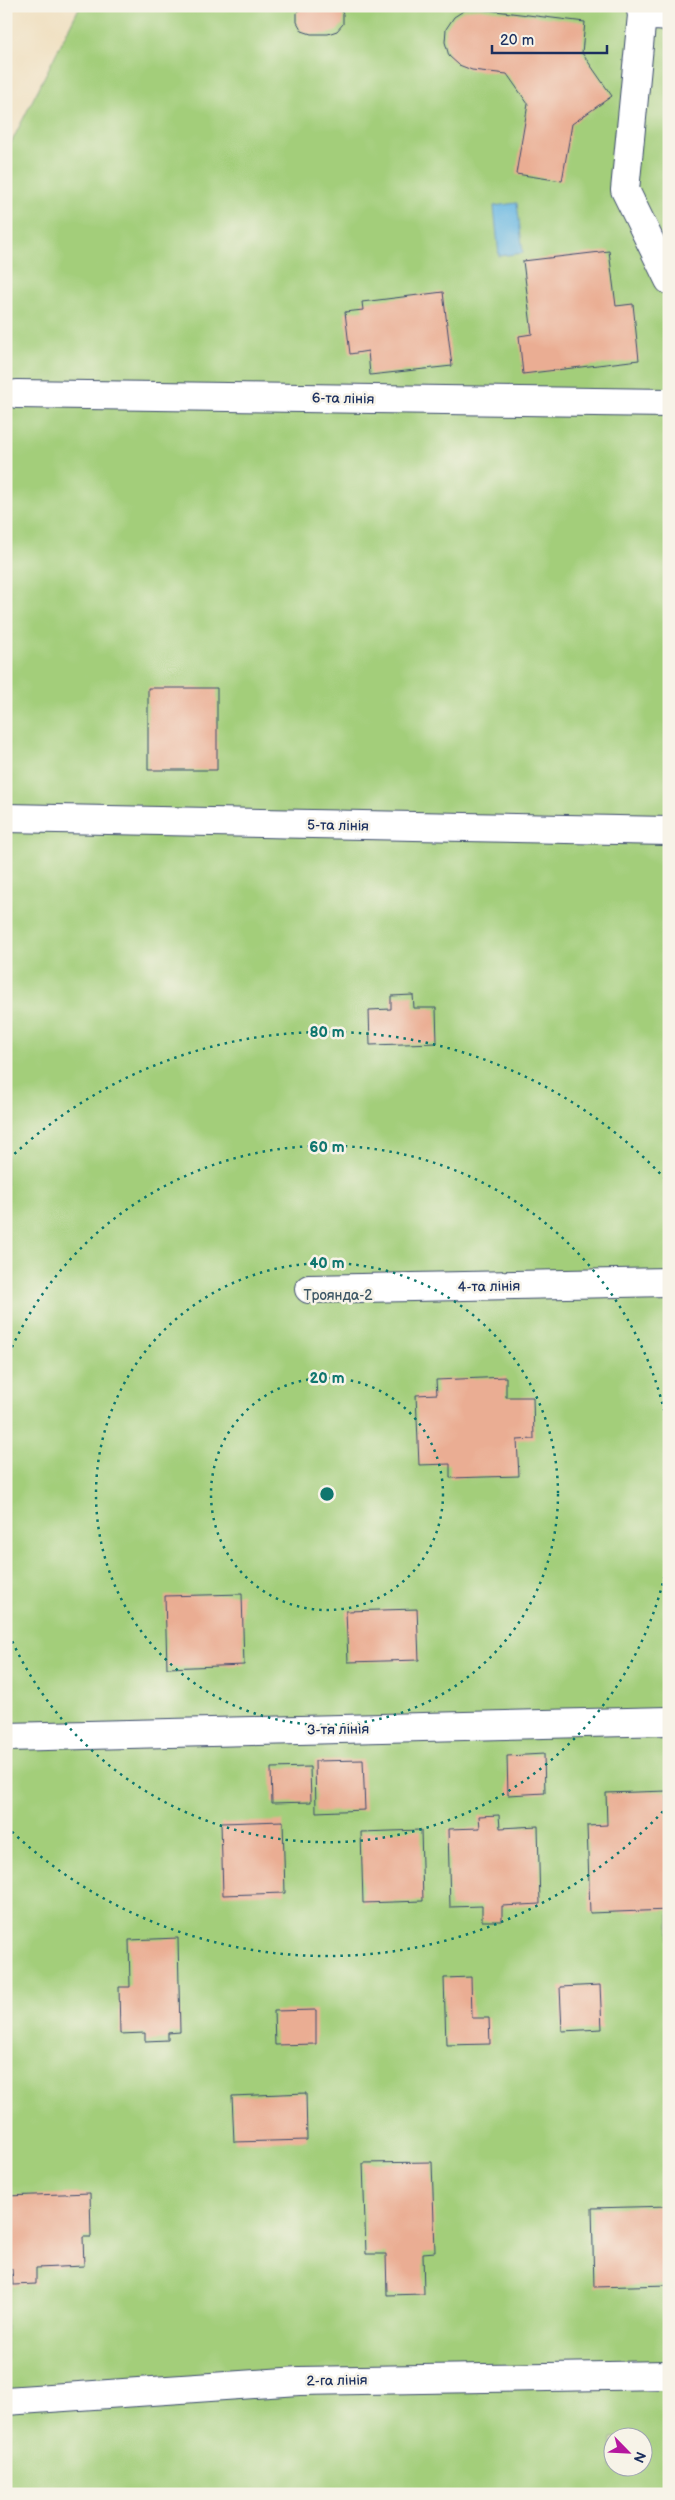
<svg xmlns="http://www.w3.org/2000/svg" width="675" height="2500" font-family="'Balsamiq Sans',sans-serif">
<rect width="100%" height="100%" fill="#f7f3e8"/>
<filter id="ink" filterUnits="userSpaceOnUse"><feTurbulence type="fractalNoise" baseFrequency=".02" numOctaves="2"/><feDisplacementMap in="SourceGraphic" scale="10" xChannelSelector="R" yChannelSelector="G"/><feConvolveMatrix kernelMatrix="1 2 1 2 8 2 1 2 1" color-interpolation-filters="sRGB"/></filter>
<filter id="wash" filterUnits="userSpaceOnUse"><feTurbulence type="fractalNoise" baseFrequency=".0096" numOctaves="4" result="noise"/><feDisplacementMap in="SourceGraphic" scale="20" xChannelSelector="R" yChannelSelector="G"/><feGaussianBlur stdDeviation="1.12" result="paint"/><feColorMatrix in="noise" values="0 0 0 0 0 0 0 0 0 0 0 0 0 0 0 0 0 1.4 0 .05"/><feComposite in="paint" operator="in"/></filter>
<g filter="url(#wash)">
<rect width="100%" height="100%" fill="#f0e0c1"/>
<!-- green -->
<path fill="#a3ce7a" stroke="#5f7e6c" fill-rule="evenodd" d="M80 6H669V2494H6V153ZM612 2438H642V2468H612Z"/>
<!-- water -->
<path fill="#67b7e2" stroke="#4173a0" d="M517 203 523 253 499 256 494 206Z"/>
<g id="blocks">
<!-- building -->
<path fill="#eaad93" d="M302 6H338L343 14V24L337 31 328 34H311L302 31 297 22V13Z
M479 9 585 22 582 53 612 96 572 124 562 181 516 174 528 104 507 74 472 70 459 65 449 56 445 42 446 29 454 17 465 10Z
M609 251 616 306 633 304 639 360 523 374 519 336 532 334 523 261Z
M443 292 452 366 370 375 368 351 350 354 345 312 363 310 362 302Z
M148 688H217V770H148Z
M413 995 414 1008H436L437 1043 370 1045 369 1010 391 1009V996Z
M506 1377V1397H533L534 1439 517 1440 519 1476 450 1478V1464L419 1465 416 1395 437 1394 436 1380Z
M242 1594 244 1665 167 1668 165 1596Z
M417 1609 419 1660 348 1662 346 1611Z
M544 1754 545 1793 508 1795 507 1756Z
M363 1760 365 1810 316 1812 315 1761Z
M310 1767 311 1802 272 1803 271 1768Z
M667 1791 669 1910 590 1913 587 1826 607 1825 606 1793Z
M499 1815 500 1828 538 1826 540 1904 502 1906V1921H482V1906L450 1907 448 1829 480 1828 479 1816Z
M283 1821 285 1893 223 1895 221 1823Z
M421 1830 423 1901 363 1903 361 1832Z
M178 1938 180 2032 168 2033V2040L145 2041V2033L120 2034 119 1987H130L129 1940Z
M471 1977 472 2018H489L490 2044 446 2045 444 1978Z
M600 1985 602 2029 562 2031 560 1987Z
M316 2010V2044L275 2045 274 2011Z
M306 2093 307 2140 234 2142 232 2096Z
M432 2162 435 2252 423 2253 424 2294 387 2295 386 2254H366L363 2163Z
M90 2193 91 2237H83L84 2266 36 2268V2284L13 2285 12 2269H6V2196Z
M669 2206V2285L594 2287 592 2208Z"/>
</g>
</g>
<g filter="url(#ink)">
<use href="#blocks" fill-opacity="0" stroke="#3b4a6d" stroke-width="1"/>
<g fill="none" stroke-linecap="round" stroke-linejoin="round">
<defs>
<path id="minor" d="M640 6 642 15 625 190 669 280
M642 15 669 17
M17 394 669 403
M6 818 669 831
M309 1289 669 1282
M6 1737 669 1721
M6 2401 299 2381 669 2375"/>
</defs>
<!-- minor casing -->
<use href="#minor" stroke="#3b4a6d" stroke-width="30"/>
<!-- path -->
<path stroke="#3b4a6d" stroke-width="3" stroke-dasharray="4 4" stroke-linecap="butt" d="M6 15 11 6"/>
<!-- minor -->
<use href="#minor" stroke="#fff" stroke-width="28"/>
</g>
</g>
<!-- distance rings -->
<g fill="none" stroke="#0f766e" stroke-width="2.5" stroke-dasharray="2.5 5">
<circle cx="327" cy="1494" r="116"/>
<circle cx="327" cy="1494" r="231"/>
<path d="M669 1554A347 347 0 0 1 6 1627M6 1361A347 347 0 0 1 669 1434"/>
<path d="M668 1806A462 462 0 0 1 9 1829M9 1159A462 462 0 0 1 668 1182"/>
</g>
<g text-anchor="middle" stroke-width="5" stroke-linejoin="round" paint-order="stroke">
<!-- street labels -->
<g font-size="14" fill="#1b2f5e" stroke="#f7f3e8">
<text transform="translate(343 398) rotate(1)" y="5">6-та лінія</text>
<text transform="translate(338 825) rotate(1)" y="5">5-та лінія</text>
<text transform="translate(489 1286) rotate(-1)" y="5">4-та лінія</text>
<text transform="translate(338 1729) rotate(-1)" y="5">3-тя лінія</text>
<text transform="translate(337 2380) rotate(-1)" y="5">2-га лінія</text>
</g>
<!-- park labels -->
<g font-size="14" fill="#3d5765" stroke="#f7f3e8">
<text x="338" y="1300">Троянда-2</text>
</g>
</g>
<circle cx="327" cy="1494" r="8" fill="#0f766e" stroke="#f7f3e8" stroke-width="2.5"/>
<g font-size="15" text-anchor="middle" font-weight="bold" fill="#0f766e" stroke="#f7f3e8" stroke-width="5" stroke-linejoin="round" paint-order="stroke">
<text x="327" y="1037">80 m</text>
<text x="327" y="1152">60 m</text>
<text x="327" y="1268">40 m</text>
<text x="327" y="1383">20 m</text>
</g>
<!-- margin -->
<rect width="675" height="2500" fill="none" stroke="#f7f3e8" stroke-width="25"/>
<!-- north arrow -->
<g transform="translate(628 2452) rotate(114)"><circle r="24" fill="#f7f3e8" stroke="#9fa5b1"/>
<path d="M0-4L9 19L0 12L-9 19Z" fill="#b5179e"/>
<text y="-8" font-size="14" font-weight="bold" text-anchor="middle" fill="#1b2f5e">N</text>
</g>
<!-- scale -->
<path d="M492 45v8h115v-8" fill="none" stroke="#1b2f5e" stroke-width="2.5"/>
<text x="500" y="45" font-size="15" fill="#1b2f5e" stroke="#f7f3e8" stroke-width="4" paint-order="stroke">20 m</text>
</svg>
